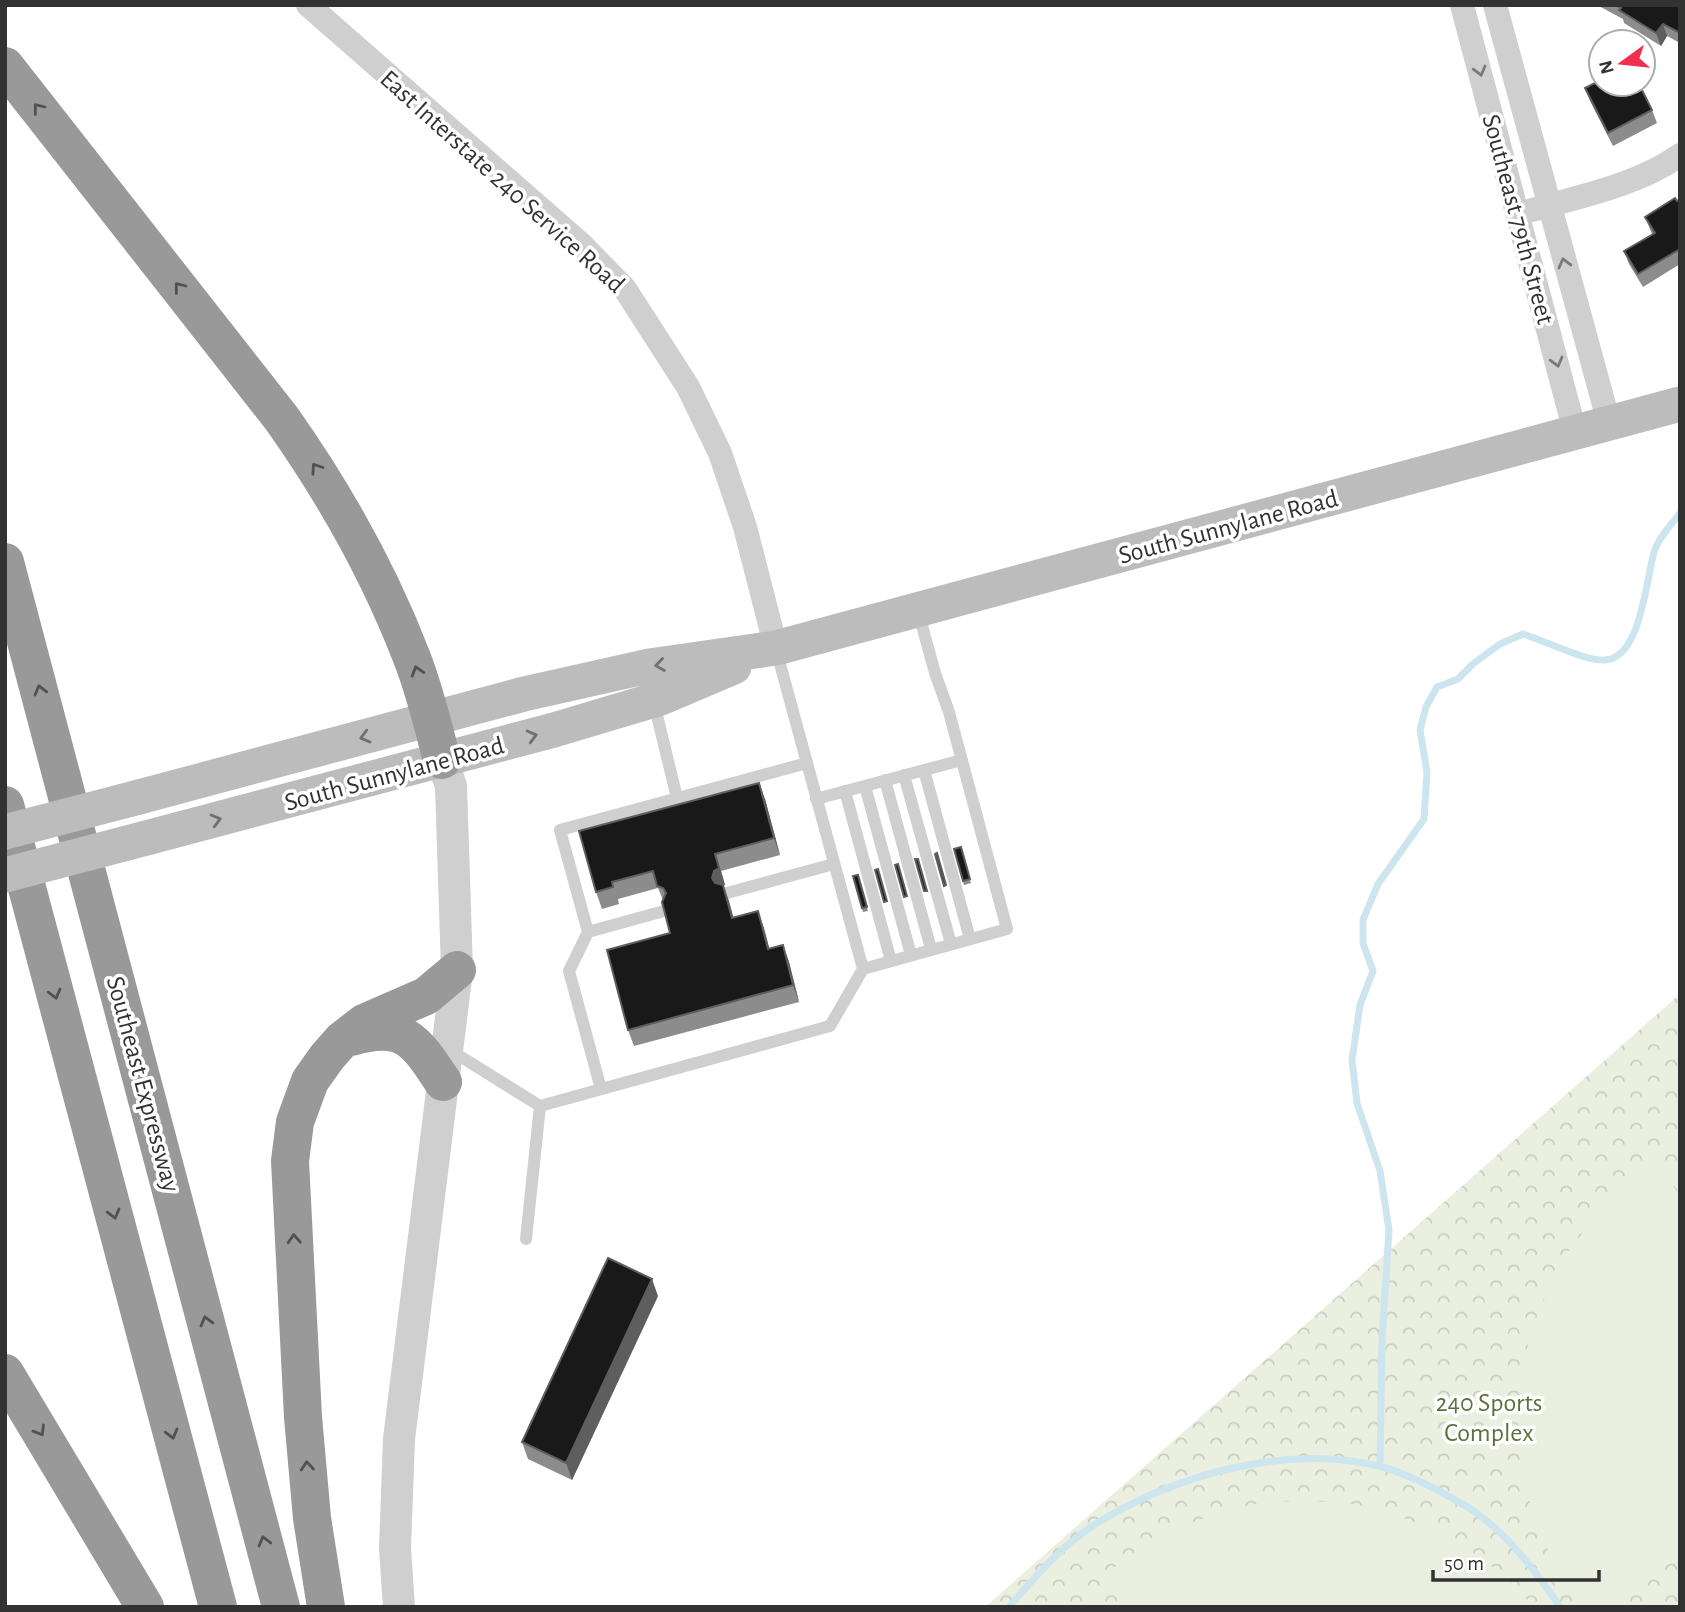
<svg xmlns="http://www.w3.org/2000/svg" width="1685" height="1612" font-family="'Alegreya Sans',sans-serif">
<defs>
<pattern id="park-crowns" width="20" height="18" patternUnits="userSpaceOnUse" patternTransform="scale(1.75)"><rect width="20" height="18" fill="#eaefe0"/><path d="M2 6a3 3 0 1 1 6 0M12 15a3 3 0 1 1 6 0" fill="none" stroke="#c9cdc1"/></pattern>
</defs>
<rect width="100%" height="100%" fill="#fff"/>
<!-- park -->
<path fill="url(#park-crowns)" d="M1680 994V1607H985Z"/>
<!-- garden -->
<path fill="#eaefe0" d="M1657 1164 1680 1195V1552L1609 1607H1583C1517 1520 1500 1413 1539 1311 1548 1289 1558 1264 1573 1245 1597 1214 1626 1189 1657 1164Z
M1266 1502C1296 1501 1329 1500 1358 1505 1424 1519 1491 1554 1533 1607H1128L1104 1575C1119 1564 1133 1552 1148 1543 1184 1522 1226 1510 1266 1502Z"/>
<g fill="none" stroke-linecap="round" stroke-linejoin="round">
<!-- stream -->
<path stroke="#cce5ef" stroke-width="7" d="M1380 1466 1382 1339 1389 1230 1380 1171 1357 1103 1352 1060 1360 1005 1373 971 1363 943V920L1378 884 1424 819 1427 772 1420 730 1426 707 1437 687 1458 679 1474 663 1500 644 1523 634C1543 640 1587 662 1605 660 1642 658 1646 576 1655 549 1660 536 1672 524 1680 513
M1009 1607C1034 1578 1061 1546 1094 1525 1172 1476 1286 1443 1379 1466 1406 1473 1442 1492 1466 1506 1505 1530 1535 1570 1560 1607"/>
<!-- service -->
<path stroke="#cfcfcf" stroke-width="12" d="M776 649 863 969 1007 929 949 712 935 673 918 611
M654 703 677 798
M924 770 970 939
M904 775 951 944
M885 780 931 949
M865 786 911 955
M845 791 891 961
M816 799 962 760
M727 893 834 864
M588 932 664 911
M450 1050 540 1106 830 1026 863 969
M601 1089 569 971 588 932 560 830 807 763
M526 1239 540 1106"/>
<!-- minor -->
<path stroke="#cfcfcf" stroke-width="24" d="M308 5 581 244 625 289 688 387 720 453 745 527 776 648
M1462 5 1575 432
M1495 5 1609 423
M1532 210C1582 196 1637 185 1680 155"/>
<!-- tertiary -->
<path stroke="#cfcfcf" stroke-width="32" d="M399 1607 395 1548 399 1439 457 970 451 786 442 760"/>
<!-- secondary -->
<path stroke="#bcbcbc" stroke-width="35" d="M139 797 524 694 649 666 776 648 1680 404
M150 837 554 730 661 698 734 667"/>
<!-- motorway -->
<path stroke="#999" stroke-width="38" d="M5 66 282 419C335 494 379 572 412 658 425 691 433 726 442 760
M5 562 281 1607
M5 805 218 1607
M351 1037C404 1021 416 1041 443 1082
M5 1373 145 1607
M326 1607 312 1518 303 1417 290 1161 295 1122 310 1081 327 1057 342 1040 364 1023 426 996 457 970"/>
<!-- secondary-bridge -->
<path stroke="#bcbcbc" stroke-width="35" d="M5 832 139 797
M5 875 150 837"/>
</g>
<!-- wall -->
<path fill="#8c8c8c" d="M1597 5H1680V43L1667 36 1661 46 1624 23 1623 19Z
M1585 88 1652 110 1657 123 1613 146 1590 101Z
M1680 200V264L1643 287 1629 264 1624 251 1652 234 1645 217Z
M765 799 780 855 721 871 725 885H723L733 917 758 911 769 949 783 945 789 962 799 1002 634 1046 628 1030 670 933 663 900 658 888 618 899 619 904 602 909 596 892 579 831Z
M961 847 971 883 964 885 954 849Z
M858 875 868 911 863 912 853 876Z
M658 1296 572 1480 528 1459 522 1442Z"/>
<!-- shaded-wall -->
<path fill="#5e5e5e" d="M1663 24 1667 36 1661 46 1656 33Z
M759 783 765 799 780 855 774 838Z
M715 854 721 871 725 885H723L729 901 738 934 718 895 712 878 714 871Z
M758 911 764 928 774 966 768 949Z
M783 945 789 962 799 1002 793 985Z
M652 1279 658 1296 572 1480 566 1463Z"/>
<!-- building -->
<path fill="#191919" stroke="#5e5e5e" stroke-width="2" d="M1616 5H1680V33L1663 24 1656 33 1619 10 1621 8Z
M1601 80V84H1639L1652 110 1608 133 1585 88Z
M1675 198 1677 201 1680 200V249L1638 274 1624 251 1655 233 1645 217Z
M759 783 774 838 715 854 719 868 714 871 712 878 715 883 723 885 732 918 758 911 768 949 783 945 793 985 628 1030 607 950 670 933 662 902 666 893 663 888 657 886 653 871 612 882 613 887 596 892 579 831Z
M961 847 970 879 963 881 954 849Z
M937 853 946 885 944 886 935 854Z
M915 859H918L927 891H924Z
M898 864 907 896 904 897 895 865Z
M878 869 887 901 884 902 875 870Z
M858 875 867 907 862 908 853 876Z
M608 1258 652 1279 566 1463 522 1442Z"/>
<!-- one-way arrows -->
<defs><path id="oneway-chevron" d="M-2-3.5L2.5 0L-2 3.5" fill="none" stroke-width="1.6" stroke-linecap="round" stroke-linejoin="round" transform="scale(1.75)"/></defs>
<g stroke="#797979">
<use href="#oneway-chevron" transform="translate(1480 71) rotate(75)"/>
<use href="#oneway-chevron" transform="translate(1564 263) rotate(-105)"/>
<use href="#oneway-chevron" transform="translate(1557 362) rotate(75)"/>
</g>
<g stroke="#515151">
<use href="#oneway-chevron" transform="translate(38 108) rotate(-128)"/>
<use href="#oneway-chevron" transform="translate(179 287) rotate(-128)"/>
<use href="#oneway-chevron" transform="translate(316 468) rotate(-124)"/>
<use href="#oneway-chevron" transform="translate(417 671) rotate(-107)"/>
<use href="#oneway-chevron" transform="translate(40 690) rotate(-105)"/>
<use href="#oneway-chevron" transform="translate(55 994) rotate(75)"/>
<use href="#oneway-chevron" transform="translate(114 1214) rotate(75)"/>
<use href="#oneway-chevron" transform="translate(294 1239) rotate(-93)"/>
<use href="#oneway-chevron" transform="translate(206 1321) rotate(-105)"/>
<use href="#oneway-chevron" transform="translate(40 1431) rotate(59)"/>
<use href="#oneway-chevron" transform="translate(172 1434) rotate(75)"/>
<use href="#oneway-chevron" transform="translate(307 1466) rotate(-95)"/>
<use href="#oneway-chevron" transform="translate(264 1541) rotate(-105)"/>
</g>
<g stroke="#707070">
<use href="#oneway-chevron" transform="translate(660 665) rotate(172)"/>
<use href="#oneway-chevron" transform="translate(532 736) rotate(-15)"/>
<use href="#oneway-chevron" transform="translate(365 737) rotate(165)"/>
<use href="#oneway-chevron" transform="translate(216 820) rotate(-15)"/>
</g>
<g text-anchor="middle" stroke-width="7" stroke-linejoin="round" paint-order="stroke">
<!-- street labels -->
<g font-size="26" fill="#323232" stroke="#fff">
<text transform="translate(503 181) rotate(42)" y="9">East Interstate 240 Service Road</text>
<text transform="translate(1519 219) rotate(75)" y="9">Southeast 79th Street</text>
<text transform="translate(1228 526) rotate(-15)" y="9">South Sunnylane Road</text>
<text transform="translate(394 773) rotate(-15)" y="9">South Sunnylane Road</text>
<text transform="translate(144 1084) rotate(75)" y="9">Southeast Expressway</text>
</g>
<!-- park labels -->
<g font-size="26" fill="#5a723c" stroke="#fff">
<text x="1489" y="1411">240 Sports<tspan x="1489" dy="30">Complex</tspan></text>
</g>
</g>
<!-- border -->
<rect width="1685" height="1612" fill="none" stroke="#323232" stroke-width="14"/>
<!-- north arrow -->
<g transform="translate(1622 63) rotate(255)"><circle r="33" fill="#ffffff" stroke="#adadad" stroke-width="2"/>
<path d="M0-5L12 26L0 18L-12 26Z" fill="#f02e4e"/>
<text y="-10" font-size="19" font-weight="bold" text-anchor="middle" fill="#323232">N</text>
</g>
<!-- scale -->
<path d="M1433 1570v10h166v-10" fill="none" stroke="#323232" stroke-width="3.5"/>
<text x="1444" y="1570" font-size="21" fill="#323232" stroke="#ffffff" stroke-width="5" paint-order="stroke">50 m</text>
</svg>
